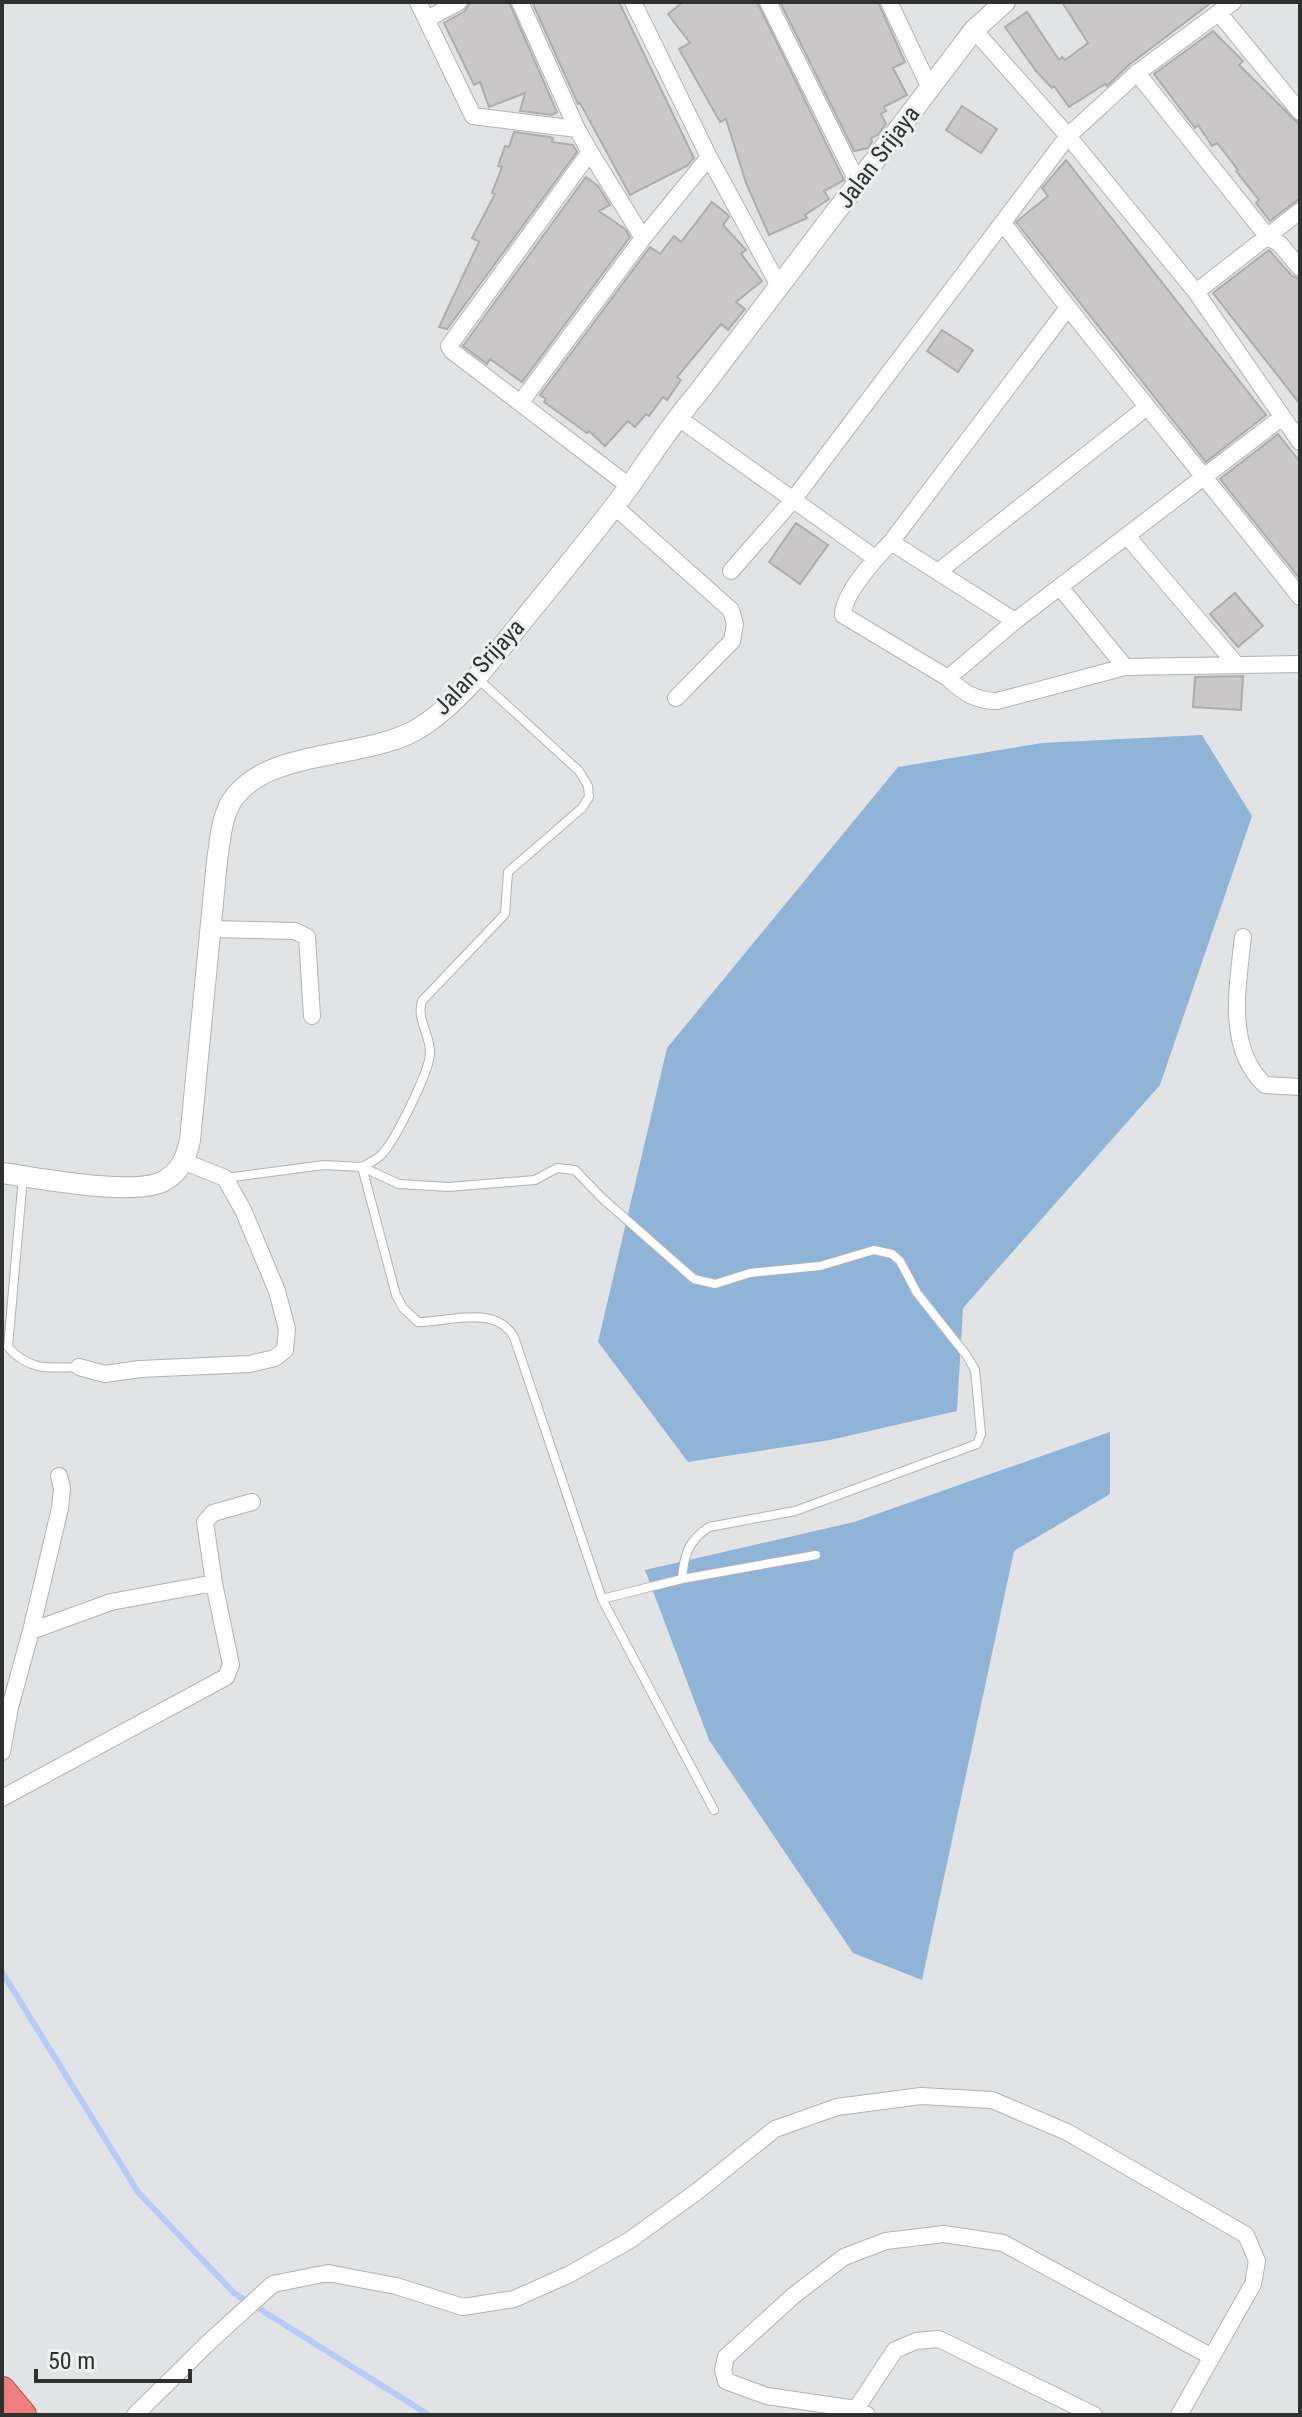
<svg xmlns="http://www.w3.org/2000/svg" width="1302" height="2417" font-family="'Roboto Condensed',sans-serif">
<rect width="100%" height="100%" fill="#e2e3e4"/>
<!-- forest -->
<path fill="#8fb4d8" d="M1202 735 1252 816 1160 1085 963 1308 957 1411 830 1440 688 1462 598 1342 667 1048 898 767 1042 743Z
M1110 1432V1494L1014 1551 922 1980 853 1953 709 1740 645 1570 854 1522Z"/>
<g fill="none" stroke-linecap="round" stroke-linejoin="round">
<!-- stream -->
<path stroke="#b6ccf8" stroke-width="6" d="M2 1972 138 2192 234 2293 429 2415"/>
</g>
<!-- building -->
<path fill="#c9c7c7" stroke="#aeacac" stroke-width="2" d="M470 2H509L557 112 552 115 520 111 525 93 489 107 480 82 474 85 444 23 465 11Z
M532 2H619L694 158 687 166 630 195 580 103 578 104Z
M683 2H757L844 180 824 191 829 199 805 215 807 218 769 235 746 183 726 119 720 122 679 49 690 43 668 14Z
M780 2H878L905 62 893 68 907 95 884 107 886 111 881 114 886 124 878 135 871 138 872 142 868 148 854 151Z
M1062 2H1212L1130 64 1107 86 1105 84 1069 107 1054 86 1052 88 1036 71 1005 27 1027 12 1059 60 1062 57 1065 60 1088 43Z
M1213 31 1243 61 1239 65 1300 125V198L1270 221 1256 203 1259 200 1236 171 1238 170 1217 143 1212 146 1198 125 1195 128 1154 74Z
M962 106 997 129 981 153 946 130Z
M514 132 550 137 553 138 552 142 573 145 577 152 447 329 439 327 479 242 472 238 495 194 492 193 502 167 498 166 505 146 509 147Z
M1066 160 1266 415 1206 462 1016 222 1048 196 1042 188Z
M586 177 598 186 610 205 599 211 625 229 630 237 522 382 490 359 487 364 463 346Z
M712 202 727 214 729 217 723 225 746 250 741 254 762 281 736 302 745 309 728 330 721 324 677 377 681 380 667 400 663 397 649 416 646 414 635 427 628 421 605 446 589 431 587 433 544 402 546 399 540 395 650 247 660 254 674 236 681 242Z
M1269 250 1292 276 1300 279V404L1213 293Z
M942 330 973 350 958 372 927 351Z
M1278 434 1300 462V579L1220 479Z
M796 523 828 545 800 584 769 562Z
M1235 593 1263 626 1238 647 1210 614Z
M1243 676 1241 710 1193 707 1195 677Z"/>
<g fill="none" stroke-linecap="round" stroke-linejoin="round">
<defs>
<path id="service" d="M476 677 579 771 588 786 589 797 582 808 508 872 505 914 422 1001C416 1020 431 1035 430 1054 429 1072 395 1141 382 1154 377 1160 369 1163 362 1167L396 1295 403 1308 418 1322C449 1322 495 1304 514 1337L602 1599 714 1810
M23 1177 8 1347C29 1371 49 1368 79 1367
M226 1178 324 1165 362 1167 399 1184 448 1187 535 1180 557 1168 575 1170 602 1198 694 1279 715 1284 750 1273 820 1266 874 1250 892 1254 900 1261 917 1293 967 1356 975 1370 981 1434 977 1444 795 1511 709 1527C688 1541 684 1555 682 1579
M602 1599 682 1579 816 1555"/>
<path id="minor" d="M418 2 473 116 577 129
M520 2 577 129 590 152 449 346 452 351 629 486
M633 2 709 157 779 286
M768 2 858 183
M889 2 930 88
M1219 13 1300 112
M427 19 459 2
M974 30 1068 136 1196 292 1300 442
M1137 73 1267 236 1280 244 1300 268
M590 152 643 238
M1003 223C1098 350 1202 472 1300 597
M1196 292 1300 211
M1067 309 891 542C876 558 843 593 843 615L948 678C962 692 976 701 997 701L1125 667 1300 664
M521 402 643 238 709 157
M677 417 875 558
M614 506 731 610 735 624 732 641 676 698
M1127 536 1235 663
M891 542 1015 621
M731 571 793 500 1068 136 1137 73 1233 2
M939 571 1147 407
M1060 587 1125 667
M948 678 1015 621 1281 418
M210 929 295 931 307 937 312 1016
M1243 937C1238 985 1225 1048 1265 1085L1300 1087
M79 1367 105 1374 140 1369 250 1364 275 1358 285 1350 287 1329 277 1291 243 1210 225 1178 185 1162
M31 1631 111 1602 214 1583
M2 1752 10 1707 31 1631 60 1508 62 1488 59 1476
M2 1798 226 1677 231 1665 214 1583 205 1522 213 1513 252 1502
M856 2409 895 2350 916 2341 939 2339 1094 2415
M135 2415 207 2344 273 2284 328 2273 396 2286 463 2307 514 2299 570 2274 630 2240 699 2190 775 2129 837 2107 921 2096 992 2100 1067 2132 1246 2235 1257 2261 1253 2284 1179 2415
M867 2415 856 2409 767 2396 726 2381 723 2370 726 2357 793 2296 844 2257 886 2241 944 2234 1003 2243 1212 2357"/>
<path id="tertiary" d="M2 1173C39 1178 134 1197 164 1181 181 1171 186 1158 190 1140L217 861C220 841 221 820 231 802 267 745 371 762 424 725 460 701 490 662 516 629 553 583 591 538 626 491 650 458 671 424 698 393L974 30 1005 2"/>
<path id="trunk" d="M2 2391 22 2415"/>
</defs>
<!-- service casing -->
<use href="#service" stroke="#b1b2b3" stroke-width="10"/>
<!-- minor casing -->
<use href="#minor" stroke="#b1b2b3" stroke-width="18"/>
<!-- tertiary casing -->
<use href="#tertiary" stroke="#b1b2b3" stroke-width="22"/>
<!-- trunk casing -->
<use href="#trunk" stroke="#aa4d4e" stroke-width="30"/>
<!-- service -->
<use href="#service" stroke="#fff" stroke-width="8"/>
<!-- minor -->
<use href="#minor" stroke="#fff" stroke-width="16"/>
<!-- tertiary -->
<use href="#tertiary" stroke="#fff" stroke-width="20"/>
<!-- trunk -->
<use href="#trunk" stroke="#f07e7e" stroke-width="28"/>
</g>
<g text-anchor="middle" stroke-width="6" stroke-linejoin="round" paint-order="stroke">
<!-- street labels -->
<g font-size="24" fill="#2f3030" stroke="#eff0f1">
<text transform="translate(878 157) rotate(-53)" y="8">Jalan Srijaya</text>
<text transform="translate(479 667) rotate(-47)" y="8">Jalan Srijaya</text>
</g>
</g>
<!-- border -->
<rect width="1302" height="2417" fill="none" stroke="#2f3030" stroke-width="8"/>
<!-- scale -->
<path d="M36 2369v12h154v-12" fill="none" stroke="#2f3030" stroke-width="4"/>
<text x="48" y="2369" font-size="24" fill="#2f3030" stroke="#eff0f1" stroke-width="6" paint-order="stroke">50 m</text>
</svg>
